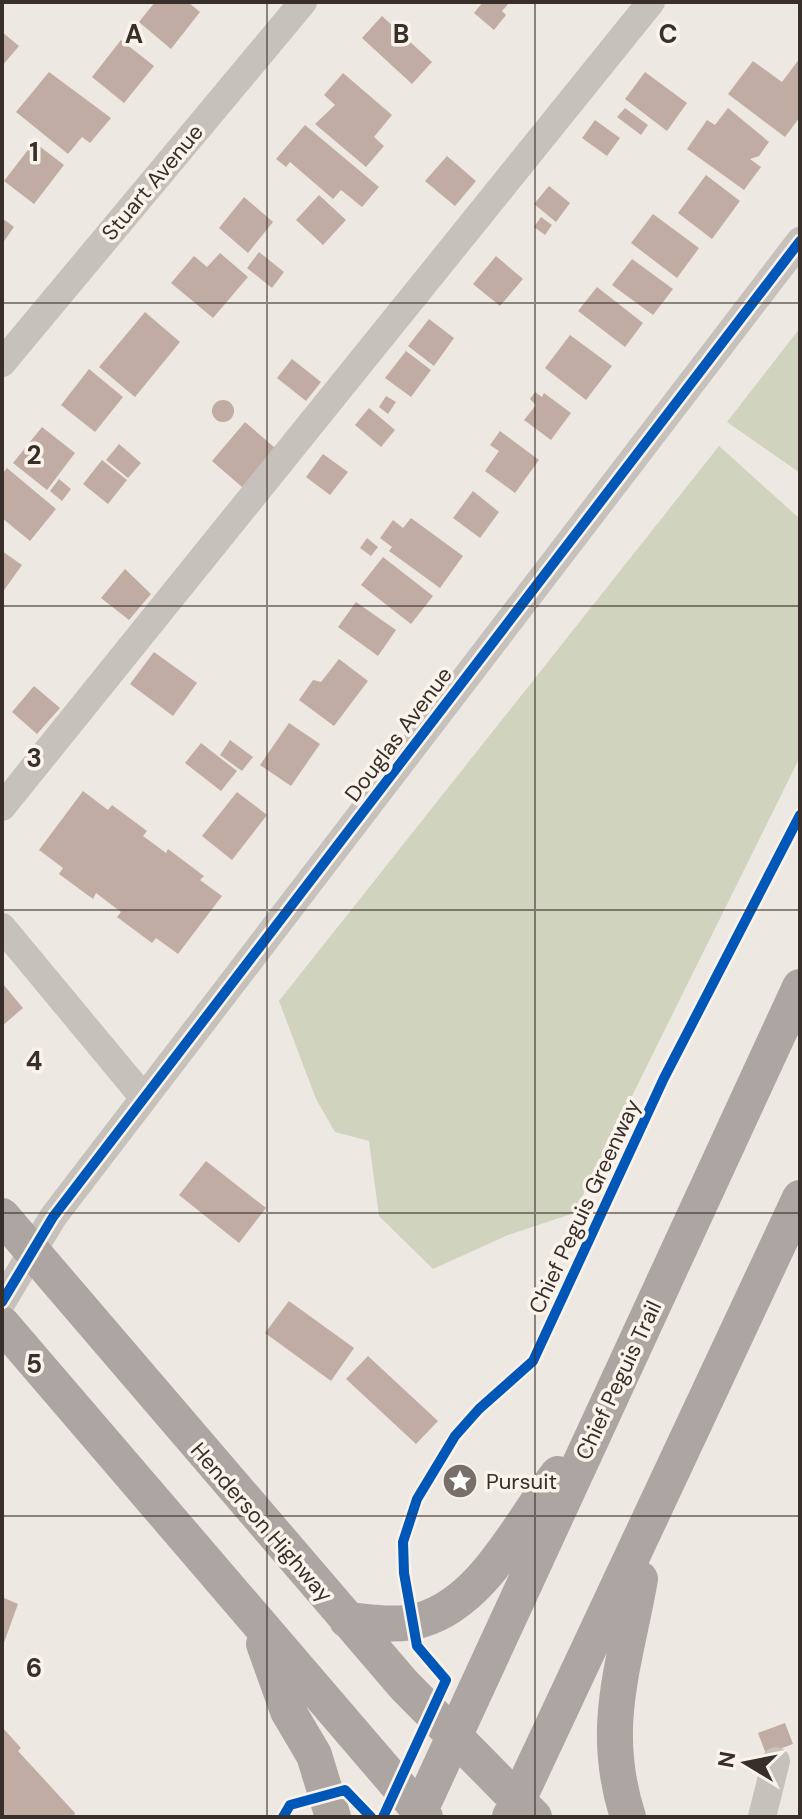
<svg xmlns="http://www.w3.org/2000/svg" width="802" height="1819" font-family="'DM Sans',sans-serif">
<rect width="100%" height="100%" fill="#eee8e2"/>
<!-- green -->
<path fill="#d0d3bd" d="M800 328V473L727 422Z
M719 446 800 519V757L574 1213 508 1235 433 1269 379 1216 369 1141 335 1132 316 1099 279 1001Z"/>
<!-- building -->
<path fill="#c1aca4" d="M155 2H188L200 12 171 49 139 22Z
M483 2H510L502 11 506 15 494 30 474 13Z
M382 16 432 62 412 84 362 38Z
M2 32 19 46 2 66Z
M121 40 154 66 124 103 92 77Z
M800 58V117L785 137 728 94 753 61 782 82Z
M49 72 111 118 90 143 82 137 68 154 16 112Z
M645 72 687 103 667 131 625 99Z
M343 73 392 115 374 137 384 146 366 167 315 124 335 105 324 95Z
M625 108 648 125 641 135 617 117Z
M728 108 769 142 759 156 750 159 761 167 744 190 687 149 707 120 715 125Z
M595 120 620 138 607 156 582 138Z
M305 125 379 187 362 207 341 190 333 199 290 162 286 167 276 159Z
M34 142 64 165 34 204 4 181Z
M447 156 476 181 455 206 425 181Z
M706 175 740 201 712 239 678 213Z
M549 186 570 203 556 222 534 204Z
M319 195 346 220 323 245 296 220Z
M244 197 273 222 248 253 219 228Z
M653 214 699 248 677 278 631 243Z
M541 217 552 225 545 235 534 227Z
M2 218 14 227 2 244Z
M259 252 284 272 272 288 247 268Z
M220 253 248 277 213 318 171 283 194 256 207 267Z
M496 256 523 279 500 306 473 284Z
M632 259 673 289 653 315 612 285Z
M597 287 643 323 625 347 578 311Z
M145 312 180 342 135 397 99 367Z
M429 319 454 338 434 366 408 346Z
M570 335 612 366 586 400 545 368Z
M406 351 431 370 411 397 385 378Z
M292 359 321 382 306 401 277 378Z
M89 369 123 397 95 432 61 405Z
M535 392 542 397 544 393 571 413 551 440 524 420 536 405 530 399Z
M386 396 396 402 388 414 379 407Z
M212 411a11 11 0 1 1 22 0a11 11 0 1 1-22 0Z
M369 408 395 430 381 447 355 425Z
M245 422 275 448 242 487 212 461Z
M42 427 75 453 47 490 13 463Z
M500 431 539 460 515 493 485 471 499 451 490 445Z
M119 444 141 463 128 478 106 460Z
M323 454 348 472 330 495 306 477Z
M102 460 127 480 108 504 83 484Z
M7 468 56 509 30 541 2 518V474Z
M59 479 71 489 62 501 50 491Z
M473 491 499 512 480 538 453 518Z
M411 518 463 556 440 588 389 551 392 547 380 538 393 520 403 528Z
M367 538 378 547 371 556 360 548Z
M2 551 22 565 2 593Z
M383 557 433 596 411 624 361 585Z
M125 569 151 594 129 620 101 598Z
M356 602 396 630 378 656 338 627Z
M154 652 197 683 173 716 130 684Z
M339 659 368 681 334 726 299 700 313 680 321 682Z
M34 686 60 708 37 734 12 712Z
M289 723 320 744 291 786 260 765Z
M230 740 253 757 242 771 220 755Z
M201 743 237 771 221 791 185 763Z
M83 791 108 810 112 805 147 831 143 836 166 853 168 849 204 876 200 880 222 896 178 954 156 938 152 943 117 917 121 912 96 893 93 899 59 874 63 868 39 850Z
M237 792 267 815 232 860 202 836Z
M2 983 23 1008 2 1026Z
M206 1161 266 1208 239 1243 179 1195Z
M289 1301 354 1348 331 1381 265 1333Z
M368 1356 438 1421 416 1444 346 1379Z
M2 1597 18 1604 2 1648Z
M785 1723 793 1744 766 1754 758 1733Z
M2 1727 21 1748 18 1751 75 1813 74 1817H2Z"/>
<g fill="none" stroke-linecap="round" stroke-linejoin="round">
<!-- minor -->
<path stroke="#c7c1bc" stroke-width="28" d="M2 363 303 2
M2 807 651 2
M2 927 144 1098
M2 1302 53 1217 800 241
M762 1817 776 1761"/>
<!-- major -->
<path stroke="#aca5a1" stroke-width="36" d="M2 1216 404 1685 534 1817
M2 1324 425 1817
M347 1620C371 1622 397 1627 421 1620 484 1602 520 1522 558 1474
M264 1644 288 1711 314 1755 333 1817
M417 1817 800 987
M510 1817 800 1198
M628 1817C599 1727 625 1665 640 1579"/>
<defs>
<path id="cycleway" d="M2 1302 53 1217 800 241
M283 1817 290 1805 345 1790 371 1817
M383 1817 446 1680 417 1646 404 1573 403 1542 417 1499 455 1436 479 1409 533 1361 664 1078 800 815"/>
</defs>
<!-- cycleway casing -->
<use href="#cycleway" stroke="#faf3eb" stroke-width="15"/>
<!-- cycleway -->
<use href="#cycleway" stroke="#0057b8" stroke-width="10"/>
</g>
<!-- grid -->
<path fill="none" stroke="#382e2a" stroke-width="2" stroke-opacity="0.55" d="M267 2V1817M535 2V1817M2 303H800M2 606H800M2 910H800M2 1213H800M2 1516H800"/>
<!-- icons -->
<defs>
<symbol id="sight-disc" viewBox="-11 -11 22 22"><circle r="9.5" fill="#786f6a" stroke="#faf3eb"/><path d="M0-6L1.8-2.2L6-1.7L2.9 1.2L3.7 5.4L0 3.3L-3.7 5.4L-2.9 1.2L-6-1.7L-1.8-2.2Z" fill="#fff"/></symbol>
</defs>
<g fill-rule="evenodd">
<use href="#sight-disc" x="440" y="1461" width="40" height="40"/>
</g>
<g text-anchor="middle" stroke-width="7" stroke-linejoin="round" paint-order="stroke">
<!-- street labels -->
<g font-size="22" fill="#382e2a" stroke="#faf3eb">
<text transform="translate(152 182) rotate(-50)" y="8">Stuart Avenue</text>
<text transform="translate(398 734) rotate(-53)" y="8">Douglas Avenue</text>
<text transform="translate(584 1206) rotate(-65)" y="8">Chief Peguis Greenway</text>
<text transform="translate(618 1380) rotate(-65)" y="8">Chief Peguis Trail</text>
<text transform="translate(262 1522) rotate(49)" y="8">Henderson Highway</text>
</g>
<!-- poi labels -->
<g font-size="22" fill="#382e2a" stroke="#faf3eb" text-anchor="start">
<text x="486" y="1489">Pursuit</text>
</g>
</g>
<g font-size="26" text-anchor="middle" font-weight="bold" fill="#382e2a" stroke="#faf3eb" stroke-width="7" stroke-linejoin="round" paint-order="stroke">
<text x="134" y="43">A</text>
<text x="401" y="43">B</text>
<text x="668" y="43">C</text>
<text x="34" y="161">1</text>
<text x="34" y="464">2</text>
<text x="34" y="767">3</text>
<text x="34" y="1070">4</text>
<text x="34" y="1373">5</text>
<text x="34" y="1677">6</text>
</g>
<!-- border -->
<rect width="802" height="1819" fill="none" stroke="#382e2a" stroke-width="8"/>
<!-- north arrow -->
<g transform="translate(746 1763) rotate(280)" stroke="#faf3eb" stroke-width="6" paint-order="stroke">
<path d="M0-6L14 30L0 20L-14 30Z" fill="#382e2a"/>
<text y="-12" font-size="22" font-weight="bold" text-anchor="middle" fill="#382e2a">N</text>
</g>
</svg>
